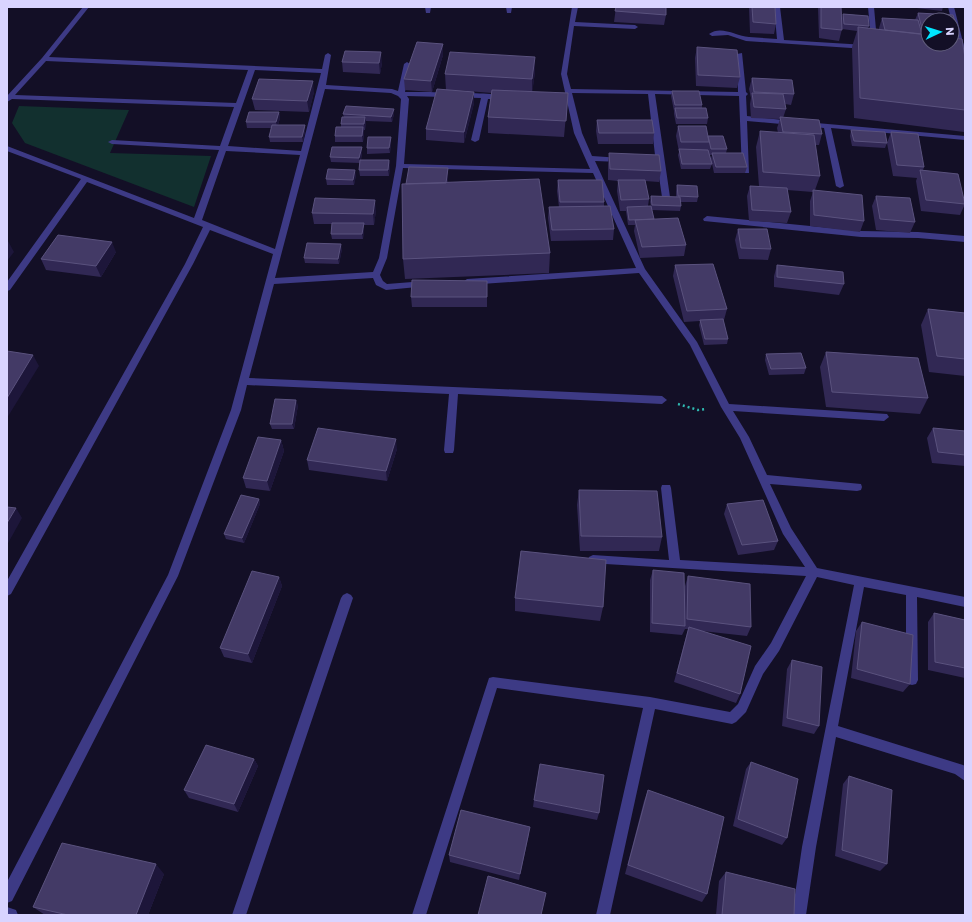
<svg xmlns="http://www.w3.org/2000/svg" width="972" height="922" font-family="Poppins,sans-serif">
<rect width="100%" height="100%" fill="#130f26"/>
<!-- green -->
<path fill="#12302f" d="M19 106 129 110 110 153 211 156 194 207 25 143 12 123Z"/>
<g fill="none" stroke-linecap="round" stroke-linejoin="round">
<!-- path -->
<path stroke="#2fb8b0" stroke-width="2.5" stroke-dasharray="2 3" stroke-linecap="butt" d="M678 404 698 410 707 409"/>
<!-- street -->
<path fill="#3d3a85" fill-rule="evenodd" d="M83 7H89L49 57 322 69 325 55 328 53 331 55 326 85 392 89 398 91 404 64 407 62 410 64 405 92C420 92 500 92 507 97L503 99H488L479 140 475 142 471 140 481 98 407 96 409 99 404 164 590 169 574 133 561 74 572 7H578L575 22 635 25 638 27 635 29 574 26 567 74 571 89 738 92 737 54 742 53 746 92 748 94 746 96 747 116 792 121 796 123 792 125 747 121 749 173H743L742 171 739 96 655 94 670 197 666 199 662 197 657 163H651L647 161 654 159 655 155 648 94 572 93 582 133 592 156 621 158 625 160 621 162 595 161 645 269 697 342 729 404 887 414 889 417 884 421 733 411 749 437 767 475 861 484 862 487 861 490 857 491 770 484 791 528 817 568 965 597V607L917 597 918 680 916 684 912 685 908 684 906 680V595L864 587 838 726 963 765 965 766V781L955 774 836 737 816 847 806 915H792L802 847 854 585 817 577 779 651 763 674 746 712 736 722 732 724 655 709 610 915H596L643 708 497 688 426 915H412L489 678 493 677 650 697 730 712 738 704 755 666 771 643 806 576 589 563 588 560 589 557 593 555 669 560 661 488 662 485H670L671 488 680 560 805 567 783 534 740 438 721 407 690 345 639 273 467 285 463 282 467 279 636 268 593 173 403 168 387 258 380 275 383 281 387 284 425 281 428 282 429 284 428 286 386 290 376 285 373 278 274 284 249 378 662 396 667 400 662 404 458 394 454 450 453 453H445L444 450 449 394 247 385 241 410 178 576 12 901 7 903V882L168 575 231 410 273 254 210 230 193 264 11 594 7 596V581L185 264 203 227 87 182 10 290 7 291V282L81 179 7 151V146L194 218 219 150 112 144 108 142 112 140 220 146 234 107 12 99 7 102V96L42 58ZM46 61 248 70 236 103 15 95ZM255 70 321 73 301 151 228 146ZM325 89 391 93 398 96 401 99 396 166 379 258 373 272 275 278ZM226 151 300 155 275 249 202 220Z
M425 7H431L430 13H426Z
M506 7H512L511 13H507Z
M774 7H780L784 40 866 45 869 47 866 49 746 41 728 35 712 36 709 34C721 25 736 36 749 37 758 38 768 38 777 39Z
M868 7H874L877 41 874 43 871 41Z
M948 7H954L965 50V66L962 64Z
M805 122 965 136V140L831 128 844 186 840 188 836 186 824 128 805 126Z
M707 216 861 231 918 232 965 236V242L918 238 861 237 704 221 703 219Z
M347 593 351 595 353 598 246 915H232L341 598 343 595Z
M7 907 16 910 18 915H7Z"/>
</g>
<!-- wall -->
<path fill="#312854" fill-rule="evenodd" d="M616 7 666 15 664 25 614 22Z
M749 7H775L776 24 774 34 750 33Z
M818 7H841L842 18 843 14 868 16 869 26 868 28 879 30V28L882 18 915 20 918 13 953 15 958 32 955 38 962 39 965 58V130L964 132 854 118 852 47 857 31 842 29 839 41 819 38ZM928 20H952V44H928Z
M908 7H943L942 11Z
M697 47 740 77 737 88 696 86 695 58Z
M443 55 432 92 405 90 404 79Z
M342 62 382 63 380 74 343 72Z
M535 72 532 92 568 93 564 137 488 133V117L492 93 455 90 474 92V103L464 143 426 140V129L446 90 445 74Z
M752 78 794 94 791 105 785 104 786 109 783 118 822 134 819 145H815L820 176 815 190 864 221 860 232 810 226V201L813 192 787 190 791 212 787 223 749 221 747 196 750 186H759L756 147 760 131 778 133 777 128 780 119 751 118 750 104 751 98 749 89Z
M672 91 702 105V108L708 118 707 124H676L674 114V111L671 96Z
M314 92 309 112 255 110 252 99Z
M279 112 280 118 278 125H305V131L303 142H270L269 137 271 128H247L246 122Z
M343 114H394L392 122 366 121 365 130H364V133L363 142H335V136L341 127V124L344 117Z
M597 120 654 133 653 144H598L596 131Z
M678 126 708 136 727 149 726 153 747 167 745 173H714L711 159 712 155H710L712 164 710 169H681L678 155 679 152 676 136Z
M851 130 887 143 891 132 924 167 923 170 965 204 960 215 921 211 916 181 917 178 893 176 887 143 885 148 852 146 850 136Z
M391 137V142L390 153 367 154V148Z
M362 147V153L361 160H389L390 165 389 176H360L359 170 360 163 331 162 330 157Z
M609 153 661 171 659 182 645 181 649 199 648 206H651L650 202 651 196 676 197V191L677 185 698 197 697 202H680L681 206 680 211 652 210 654 219 686 245 684 256 640 258 634 231 635 225H628L626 211H620L617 191 618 181 608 180V164Z
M448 168V183L550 253 549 273 405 279 403 259 406 184Z
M356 175 354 185H327L326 179Z
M558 180 604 202V206L614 229 613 240 551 241 548 218 549 207H559L557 191Z
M876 196 915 222 910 233 876 230 872 206Z
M376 210 374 225H364V229L363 239H332L331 234 332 224H314L312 213Z
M738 229 771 249 768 260 739 259 735 240Z
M342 249 339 264 305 263 304 258Z
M116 252 101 277 46 270 41 259Z
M675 265 727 309 724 320H723L728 339 727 344 704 345 699 325 700 321 684 322 673 276Z
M777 265 844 284 839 295 774 287V276Z
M487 281V307H412L411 297Z
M928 309 965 313V376L929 372 921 325Z
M826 352 928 398 920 414 826 407 820 367Z
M766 354 806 368 804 374 769 375 765 360Z
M298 405 294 429H272L270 424Z
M933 428 965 431V466L932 463 927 438Z
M281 440 284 451 270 491 246 488 243 478Z
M397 449 387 481 309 470 307 460Z
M579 490 662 537 659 551H580L577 505Z
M259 499 260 504 244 543 226 539 224 534Z
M727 504 778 541 774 550 738 555 724 514Z
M653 570 685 594V586L688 576 751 627 747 636 702 631 740 694 736 703 674 682 688 629H685L682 635 650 632V580Z
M279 577 282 586 252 663 224 657 220 648Z
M515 598 603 607 600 621 515 611Z
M934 613 965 620V678L928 670V622Z
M862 622 910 684 903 692 851 678 856 631Z
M792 660 819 726 814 734 782 726 787 669Z
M254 759 258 766 238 812 189 798 184 790Z
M751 762 787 838 782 845 733 826 746 769Z
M849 776 887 864 880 871 835 856 843 784Z
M648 790 707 894 702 902 625 874 644 801Z
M534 800 599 813 597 820 533 807Z
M529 834 519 880 450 862 449 855Z
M726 872 794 915H716L719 881Z
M164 874 148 915H45L33 907Z"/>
<!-- shaded-wall -->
<path fill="#1d163a" d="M443 44V55L432 92 431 81Z
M381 52 382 63 380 74 379 63Z
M535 57V72L532 95V79Z
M313 81 314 92 309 112 307 101Z
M474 92V103L464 143V132Z
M394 109V114L392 122 391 117Z
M279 112 280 118 277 128 276 122Z
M365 117 366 122 365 130 364 124Z
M305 125V131L303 142 302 137Z
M363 127 364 133 363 142 362 136Z
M391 137V142L390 153 389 148Z
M362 147V153L360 163 359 158Z
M389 160 390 165 389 176 388 170Z
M448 168V179L446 197 445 186Z
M355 170 356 175 354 185 353 180Z
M375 200 376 210 374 225 373 214Z
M364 223V229L363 239 362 234Z
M8 241 14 252 7 261V243Z
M112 242 116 252 101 277 96 266Z
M341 244 342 249 339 264 338 259Z
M33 355 39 366 7 418V398Z
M296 400 298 405 294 429 292 424Z
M396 439 397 449 387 481 386 471Z
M281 440 284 451 270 491 267 481Z
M259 499 260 504 244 543 242 538Z
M16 508 22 518 7 545V523Z
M279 577 282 586 252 663 248 654Z
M254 759 258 766 238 812 234 804Z
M530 827 529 834 519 880 520 874Z
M156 864 164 874 148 915H136Z"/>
<!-- building -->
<path fill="#433a66" stroke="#5a527e" d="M616 7H666V15L615 11Z
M752 7H775L776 24 753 22Z
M821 7H841L842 30 821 28Z
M918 13 953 15 958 32 952 31V20H928V30L922 29Z
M843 14 868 16 869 26 844 24Z
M882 18 918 20 922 34 885 30Z
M858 27 928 35V44H952V38L962 39 965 58V110L860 98Z
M417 42 443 44 431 81 404 79Z
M697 47 737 50 740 77 698 75Z
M345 51 381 52 379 63 342 62Z
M450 52 535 57 532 79 445 74Z
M752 78 792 80 794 94 754 92Z
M259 79 313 81 307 101 252 99Z
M437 89 474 92 464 132 426 129Z
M492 90 568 93 566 121 488 117Z
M672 91H699L702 105H675Z
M752 93 783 94 786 109 754 107Z
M346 106 394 109 391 117 343 114Z
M675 108H706L708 118H677Z
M249 112H279L276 122H246Z
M342 117H365L364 124H341Z
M780 117 819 120 822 134 783 132Z
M597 120H652L654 133H599Z
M272 125H305L302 137H269Z
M678 126H706L709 142H681Z
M336 127H363L362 136H335Z
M851 130 885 132 887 143 854 141Z
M760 131 814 135 820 176 763 172Z
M891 132 918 134 924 167 897 165Z
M708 136H723L727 149H711Z
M368 137H391L389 148H367Z
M332 147H362L359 158 330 157Z
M679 149 708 150 712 164H682Z
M609 153 659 155 661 171 610 169Z
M712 153H743L747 167H716Z
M360 160H389L388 170H359Z
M409 167 448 168 446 183 406 184Z
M328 169 355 170 353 180 326 179Z
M920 170 958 174 965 204 926 200Z
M539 179 550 253 403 259 402 184Z
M558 180H602L604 202H560Z
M618 180H645L649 199 621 200Z
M677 185 697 186 698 197 678 196Z
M750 186 787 188 791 212 752 210Z
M813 190 862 195 864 221 814 215Z
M651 196 680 197 681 206 652 205Z
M876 196 910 198 915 222 880 219Z
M315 198 375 200 373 214 312 213Z
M610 206 614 229 552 230 549 207Z
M651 206 654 219 629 220 627 207Z
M678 218 686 245 642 247 635 220Z
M332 223H364L362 234H331Z
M738 229H767L771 249 741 248Z
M58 235 112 242 96 266 41 259Z
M307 243 341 244 338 259 304 258Z
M713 264 727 309 687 311 675 265Z
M777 265 843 272 844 284 777 277Z
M412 280 487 281V297H411Z
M928 309 965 313V359L937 356Z
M723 319 728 339H705L700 320Z
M7 351 33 355 7 398Z
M826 352 918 358 928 398 832 392Z
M801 353 806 368 771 369 766 354Z
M275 399 296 400 292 424H270Z
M318 428 396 439 386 471 307 460Z
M933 428 965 431V455L938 452Z
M258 437 281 440 267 481 243 478Z
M579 490 657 491 662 537 581 536Z
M241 495 259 499 242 538 224 534Z
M763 500 778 541 742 545 727 504Z
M7 507 16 508 7 523Z
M521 551 606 560 603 607 515 598Z
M653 570 684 573 685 626 652 623Z
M252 571 279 577 248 654 220 648Z
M688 576 750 584 751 627 687 619Z
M934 613 965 620V668L935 662Z
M862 622 913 635 910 684 857 669Z
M689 627 751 646 740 694 677 673Z
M792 660 822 667 819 726 787 718Z
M206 745 254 759 234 804 184 790Z
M751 762 798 779 787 838 738 819Z
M540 764 604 775 599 813 534 800Z
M849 776 892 790 887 864 842 850Z
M648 790 724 817 707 894 628 865Z
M461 810 530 827 520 874 449 855Z
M62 843 156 864 136 915H68L33 907Z
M726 872 795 889 794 915H722Z
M488 876 546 893 541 915H478Z"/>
<!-- border -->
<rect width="972" height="922" fill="none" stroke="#d9d4ff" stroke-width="16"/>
<!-- north arrow -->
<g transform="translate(940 32) rotate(86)"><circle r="19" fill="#130f26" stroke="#625e7d"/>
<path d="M0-3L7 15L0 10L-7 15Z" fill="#00e5ff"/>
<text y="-6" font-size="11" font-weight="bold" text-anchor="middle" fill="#d9d4ff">N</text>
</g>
</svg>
